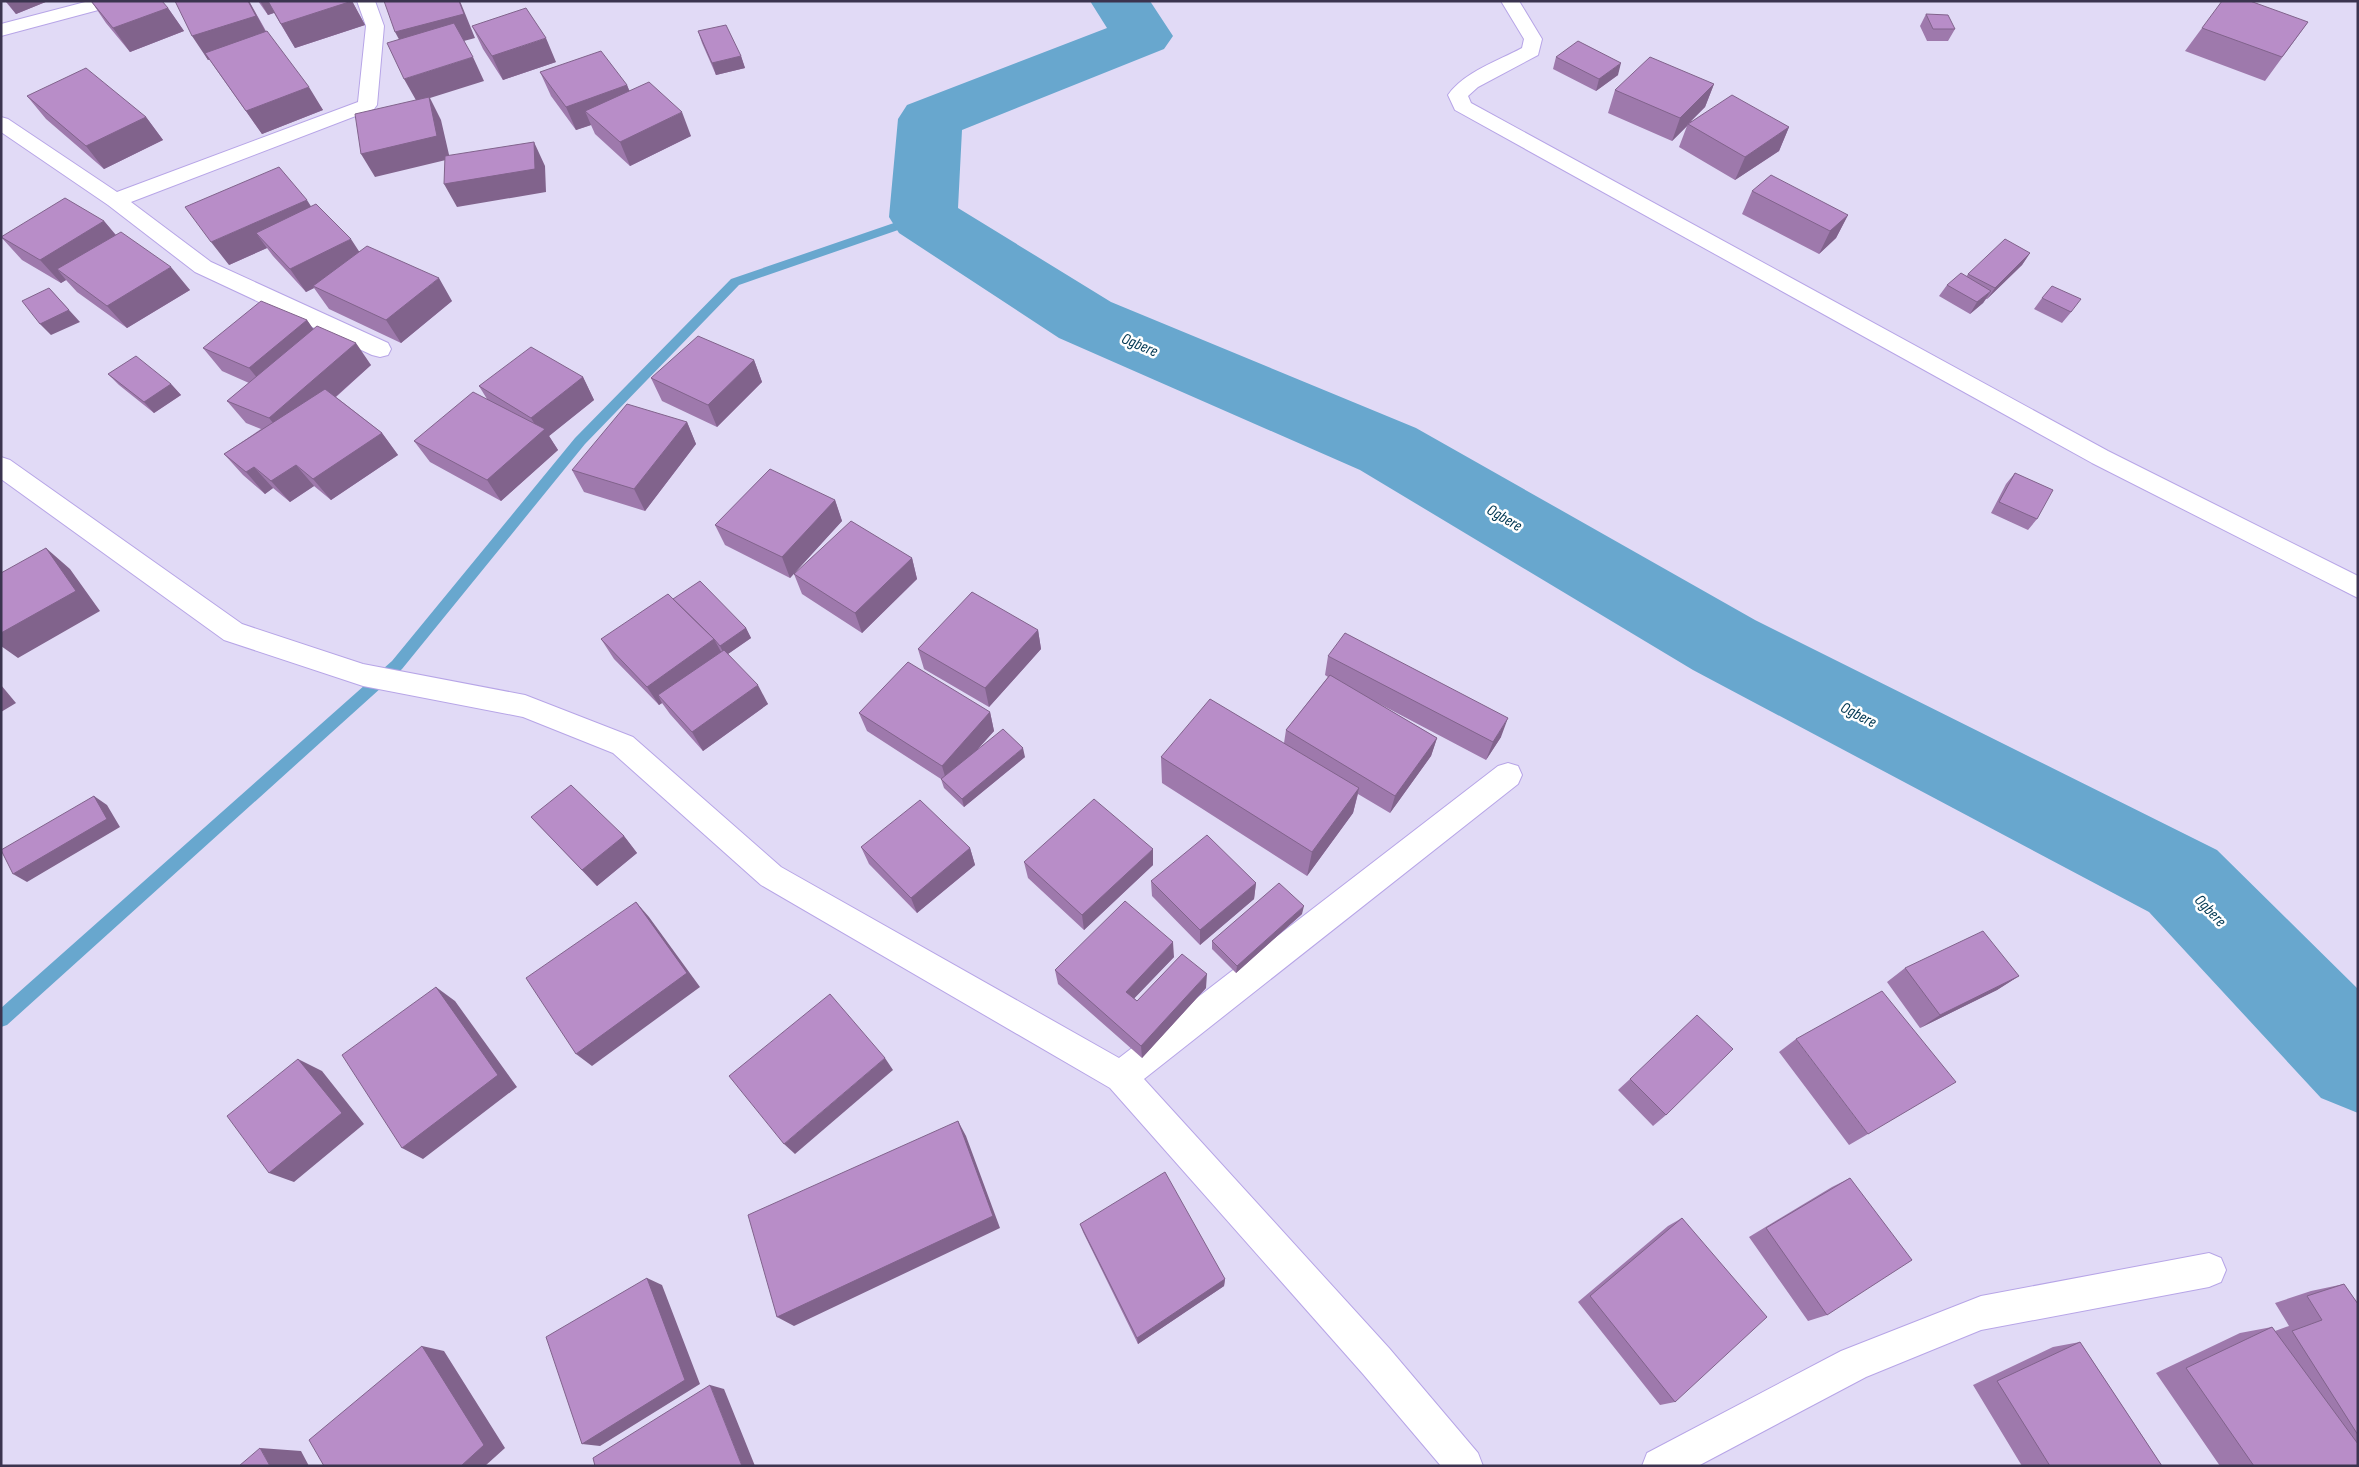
<svg xmlns="http://www.w3.org/2000/svg" width="2359" height="1467" font-family="'Sofia Sans Condensed',sans-serif">
<rect width="100%" height="100%" fill="#e1daf6"/>
<g fill="none" stroke-linecap="round" stroke-linejoin="round">
<!-- stream -->
<path fill="#68a7ce" fill-rule="evenodd" d="M923 213 929 217 927 220 739 285 585 444 402 669 7 1025 1 1027V1008L392 661 575 438 731 279Z"/>
<!-- river -->
<path fill="#68a7ce" fill-rule="evenodd" d="M1090 1H1150L1173 36 1164 49 962 130 958 208 1111 302 1416 428 1755 620 2217 850 2358 989V1113L2321 1098 2149 912 1693 670 1360 470 1059 338 899 233 889 217 898 119 907 105 1107 28Z"/>
<defs>
<path id="street" d="M89 1H120L117 5 1 36V24Z
M357 1H375L384 26 377 105 374 109 131 202 211 262 388 343 391 349 388 355 380 357 372 355 195 272 108 205 1 132V117L8 119 117 192 358 102 366 26Z
M1501 1H1519L1542 39 1538 55 1478 87 1468 96 1471 103 2108 451 2358 576V598L2092 463 1455 110 1448 95C1464 72 1498 61 1522 48L1524 39Z
M1 457 10 460 242 624 363 664 525 695 633 737 781 867 1119 1058 1498 766 1508 763 1518 766 1522 775 1518 784 1144 1079 1389 1348 1478 1453 1483 1466H1441L1363 1374 1110 1088 761 885 613 753 523 717 363 686 224 640 1 479Z
M2209 1253 2221 1258 2226 1270 2221 1282 2209 1287 1981 1330 1866 1377 1698 1466H1642L1647 1453 1841 1351 1981 1296Z"/>
</defs>
<!-- street casing -->
<use href="#street" stroke="#b7a5e7" stroke-width="2"/>
<!-- street -->
<use href="#street" fill="#fff" fill-rule="evenodd"/>
</g>
<!-- wall -->
<path fill="#9e79ac" d="M5 1H48L16 14Z
M91 1 168 8 184 31 130 52 106 23Z
M175 1H249L266 31 323 110 262 134 209 59 208 60Z
M258 1H352L365 25 295 48 274 13 268 15Z
M1926 14 1955 29 1948 41H1927L1920 26Z
M2308 22 2265 81 2185 51 2202 28Z
M472 26 556 62 503 80 483 49Z
M698 31 741 56 745 68 716 75 702 43Z
M1556 57 1618 75 1596 91 1553 69Z
M540 72 627 85 629 90 691 136 630 166 595 134 591 125 576 130 551 96Z
M1714 84 1705 107 1691 121 1789 127 1779 151 1735 180 1679 147 1687 126 1672 141 1608 113 1615 90Z
M27 96 146 117 163 140 104 169 46 119Z
M279 167 311 207 359 252 452 301 401 343 329 309 314 288 306 292 273 256 267 248 229 265Z
M1752 191 1848 215 1836 238 1819 254 1742 214Z
M104 221 116 235 190 290 127 328 77 292 66 280 61 283 22 260 1 237Z
M2030 253 2022 265 1987 299H1986L1983 303 1970 314 1939 296 1947 285 1966 277 1968 274Z
M2042 298 2072 311 2062 323 2034 309Z
M307 320 313 329 371 365 336 397 382 433 398 455 331 500 314 486 290 502 273 488 265 494 243 475 224 454 261 429 246 423 227 401 249 383 222 371 203 348Z
M754 360 762 382 717 427 662 401 651 378Z
M108 374 171 384 181 395 154 413 119 385Z
M583 377 594 400 549 436 558 450 501 501 430 462 414 441 487 399 479 386Z
M687 422 696 444 645 511 584 492 572 470Z
M2015 473 2037 519 2028 530 1991 513 2006 484Z
M835 500 842 521 790 578 725 545 715 525Z
M912 558 917 579 862 633 802 594 794 574Z
M673 599 746 628 751 638 728 654 768 704 703 751 670 714 662 703 659 705 614 659 601 639Z
M1038 630 1041 649 989 707 924 669 918 649Z
M1328 656 1501 737 1486 760 1376 702 1437 738 1431 756 1390 813 1358 794 1353 813 1307 876 1162 783 1161 757 1284 743 1286 730 1328 677 1325 675Z
M990 712 994 731 978 749 1025 757 964 807 944 788 941 779 867 731 859 713Z
M531 817 624 836 637 853 597 886Z
M861 847 970 848 975 865 917 913 869 864Z
M1024 862 1153 865 1084 930 1028 878Z
M1151 881 1256 883 1254 899 1200 945 1152 896Z
M1302 914 1236 973 1212 949V941Z
M1174 957 1134 998 1137 1001 1206 988 1142 1058 1058 984 1055 970Z
M1905 968 2019 976 1997 990 1920 1028 1887 982Z
M1796 1039 1868 1134 1849 1145 1779 1052Z
M1630 1079 1666 1115 1653 1126 1618 1090Z
M1850 1178 1827 1315 1808 1321 1749 1237 1832 1187Z
M1682 1218 1675 1402 1660 1405 1578 1302 1668 1226Z
M1080 1224 1225 1279 1224 1286 1138 1344 1083 1232Z
M2344 1284 2358 1304V1466H2220L2156 1373 2240 1333 2272 1327 2275 1331 2289 1326 2275 1303 2311 1291Z
M2080 1342 2162 1466H2022L1973 1385 2053 1347Z"/>
<!-- shaded-wall -->
<path fill="#81638c" d="M6 1H48L16 14Z
M248 1H249L270 40 208 60 192 36Z
M260 1H307L268 15Z
M352 1 365 25 295 48 281 24Z
M459 1H460L475 38 408 56 395 32Z
M168 8 184 31 130 52 113 28Z
M546 38 556 62 503 80 492 56Z
M741 56 745 68 716 75 712 63Z
M473 57 484 81 430 98 441 120 450 159 375 177 361 154 417 102 404 79Z
M1621 63 1618 75 1596 91 1599 79Z
M1714 84 1705 107 1688 124 1687 126 1672 141 1680 118Z
M627 85 636 108 585 111 591 125 576 130 566 107Z
M309 87 323 110 262 134 246 111Z
M682 112 691 136 630 166 620 142Z
M146 117 163 140 104 169 86 146Z
M1789 127 1779 151 1735 180 1745 157Z
M534 142 545 166 546 192 457 207 444 184Z
M307 200 322 224 256 233 267 248 229 265 211 242Z
M1848 215 1836 238 1819 254 1830 231Z
M104 221 123 244 57 269 66 280 61 283 40 260Z
M351 239 366 262 313 286 314 288 306 292 290 269Z
M2030 253 2022 265 1987 299 1995 288Z
M171 267 190 290 127 328 107 306Z
M439 278 452 301 401 343 386 320Z
M49 288 80 322 51 335 40 324Z
M1991 291 1983 303 1970 314 1977 302Z
M307 320 323 343 267 390 249 368Z
M356 343 371 365 287 440 269 418Z
M754 360 762 382 717 427 708 405Z
M583 377 594 400 549 436 558 450 501 501 487 480 540 433 531 418Z
M171 384 181 395 154 413 144 402Z
M687 422 696 444 645 511 634 489Z
M382 433 398 455 331 500 313 479Z
M296 465 314 486 290 502 271 481Z
M254 467 273 488 265 494 246 472Z
M835 500 842 521 790 578 782 557Z
M46 548 70 569 100 611 18 658 1 646V633Z
M912 558 917 579 862 633 855 613Z
M746 628 751 638 725 656 720 646Z
M1038 630 1041 649 989 707 985 688Z
M714 639 725 659 658 695 662 703 659 705 647 687Z
M1 685 16 703 1 712Z
M758 685 768 704 703 751 692 732Z
M990 712 994 731 947 783 942 766Z
M1508 718 1501 737 1486 760 1493 742Z
M1437 738 1431 756 1390 813 1395 796Z
M1023 748 1025 757 964 807 962 799Z
M1359 788 1353 813 1307 876 1312 852Z
M94 796 107 805 120 827 27 882 13 874Z
M624 836 637 853 597 886 582 870Z
M970 848 975 865 917 913 911 898Z
M1153 849V865L1084 930 1082 915Z
M1256 883 1254 899 1200 945V930Z
M636 902 649 917 700 987 592 1066 576 1054Z
M1304 906 1302 914 1236 973 1237 966Z
M1173 942 1174 957 1127 1006 1126 992Z
M1207 974 1206 988 1142 1058 1141 1046Z
M2019 976 1997 990 1920 1028 1940 1015Z
M436 987 455 1001 517 1087 423 1159 402 1148Z
M885 1058 893 1070 795 1154 784 1144Z
M298 1059 322 1071 364 1124 294 1182 269 1173Z
M958 1121 966 1136 1000 1228 794 1326 777 1317Z
M647 1278 662 1285 700 1384 600 1446 582 1444Z
M1225 1279 1224 1286 1138 1344 1137 1338Z
M422 1346 444 1351 505 1448 485 1466H461Z
M710 1385 724 1389 755 1466H742Z
M260 1448 301 1451 309 1466H270Z"/>
<!-- building -->
<path fill="#b88dc8" stroke="#81638c" d="M91 1H162L168 8 113 28Z
M175 1H248L256 16 192 36Z
M268 1H352L281 24Z
M384 1H459L464 14 395 32Z
M2222 1H2250L2308 22 2282 57 2202 28Z
M526 8 546 38 492 56 472 26Z
M1926 14 1948 15 1955 29H1933Z
M454 23 473 57 404 79 387 43Z
M726 25 741 56 712 63 698 31Z
M267 31 309 87 246 111 205 53Z
M1578 41 1621 63 1599 79 1556 57Z
M601 51 627 85 566 107 540 72Z
M1650 57 1714 84 1680 118 1615 90Z
M86 68 146 117 86 146 27 96Z
M649 82 682 112 620 142 585 111Z
M1732 95 1789 127 1745 157 1688 124Z
M429 97 437 136 361 154 355 114Z
M534 142 535 169 444 184 445 156Z
M279 167 307 200 211 242 185 207Z
M1771 175 1848 215 1830 231 1752 191Z
M65 198 104 221 40 260 1 237Z
M316 204 351 239 290 269 256 233Z
M121 232 171 267 107 306 57 269Z
M2005 239 2030 253 1995 288 1968 274Z
M367 246 439 278 386 320 313 286Z
M1961 273 1991 291 1977 302 1947 285Z
M2052 286 2081 299 2071 312 2042 298Z
M49 288 69 310 40 324 22 301Z
M261 301 307 320 249 368 203 348Z
M317 326 356 343 269 418 227 401Z
M698 336 754 360 708 405 651 378Z
M531 347 583 377 531 418 479 386Z
M136 356 171 384 144 402 108 374Z
M325 389 382 433 313 479 296 465 271 481 254 467 246 472 224 454Z
M473 392 545 429 487 480 414 441Z
M627 404 687 422 634 489 572 470Z
M770 469 835 500 782 557 715 525Z
M2015 473 2053 490 2037 519 1999 502Z
M851 521 912 558 855 613 794 574Z
M46 548 76 591 1 633V573Z
M700 581 746 628 720 646 714 639 673 599Z
M972 592 1038 630 985 688 918 649Z
M668 594 714 639 647 687 601 639Z
M1345 633 1508 718 1493 742 1328 656Z
M724 650 758 685 692 732 658 695Z
M908 662 990 712 942 766 859 713Z
M1330 675 1437 738 1395 796 1286 730Z
M1210 699 1359 788 1312 852 1161 757Z
M1003 729 1023 748 962 799 941 779Z
M571 785 624 836 582 870 531 817Z
M94 796 107 819 13 874 1 850Z
M1094 799 1153 849 1082 915 1024 862Z
M920 800 970 848 911 898 861 847Z
M1207 835 1256 883 1200 930 1151 881Z
M1279 883 1304 906 1237 966 1212 941Z
M1125 901 1173 942 1126 992 1137 1001 1182 954 1207 974 1141 1046 1055 970Z
M636 902 687 973 576 1054 526 978Z
M1983 931 2019 976 1940 1015 1905 968Z
M436 987 498 1075 402 1148 342 1055Z
M1882 991 1956 1082 1868 1134 1796 1039Z
M830 994 885 1058 784 1144 729 1076Z
M1697 1015 1733 1049 1666 1115 1630 1079Z
M298 1059 342 1113 269 1173 227 1116Z
M958 1121 993 1216 777 1317 748 1215Z
M1165 1172 1225 1279 1137 1338 1080 1224Z
M1850 1178 1912 1260 1827 1315 1766 1228Z
M1682 1218 1767 1317 1675 1402 1590 1296Z
M647 1278 685 1380 582 1444 546 1337Z
M2344 1284 2358 1304V1435L2292 1331 2322 1320 2307 1296Z
M2272 1327 2358 1444V1466H2254L2186 1368Z
M2080 1342 2162 1466H2050L1997 1381Z
M422 1346 484 1445 461 1466H324L309 1440Z
M710 1385 742 1466H595L593 1458Z
M260 1448 270 1466H239Z"/>
<g text-anchor="middle" stroke-width="5" stroke-linejoin="round" paint-order="stroke">
<!-- water labels -->
<g font-size="16" font-style="italic" fill="#013853" stroke="#fff">
<text transform="translate(1140 344) rotate(23)" y="6">Ogbere</text>
<text transform="translate(1505 517) rotate(30)" y="6">Ogbere</text>
<text transform="translate(1859 714) rotate(27)" y="6">Ogbere</text>
<text transform="translate(2211 910) rotate(46)" y="6">Ogbere</text>
</g>
</g>
<!-- border -->
<rect width="2359" height="1467" fill="none" stroke="#3b344f" stroke-width="5"/>
</svg>
